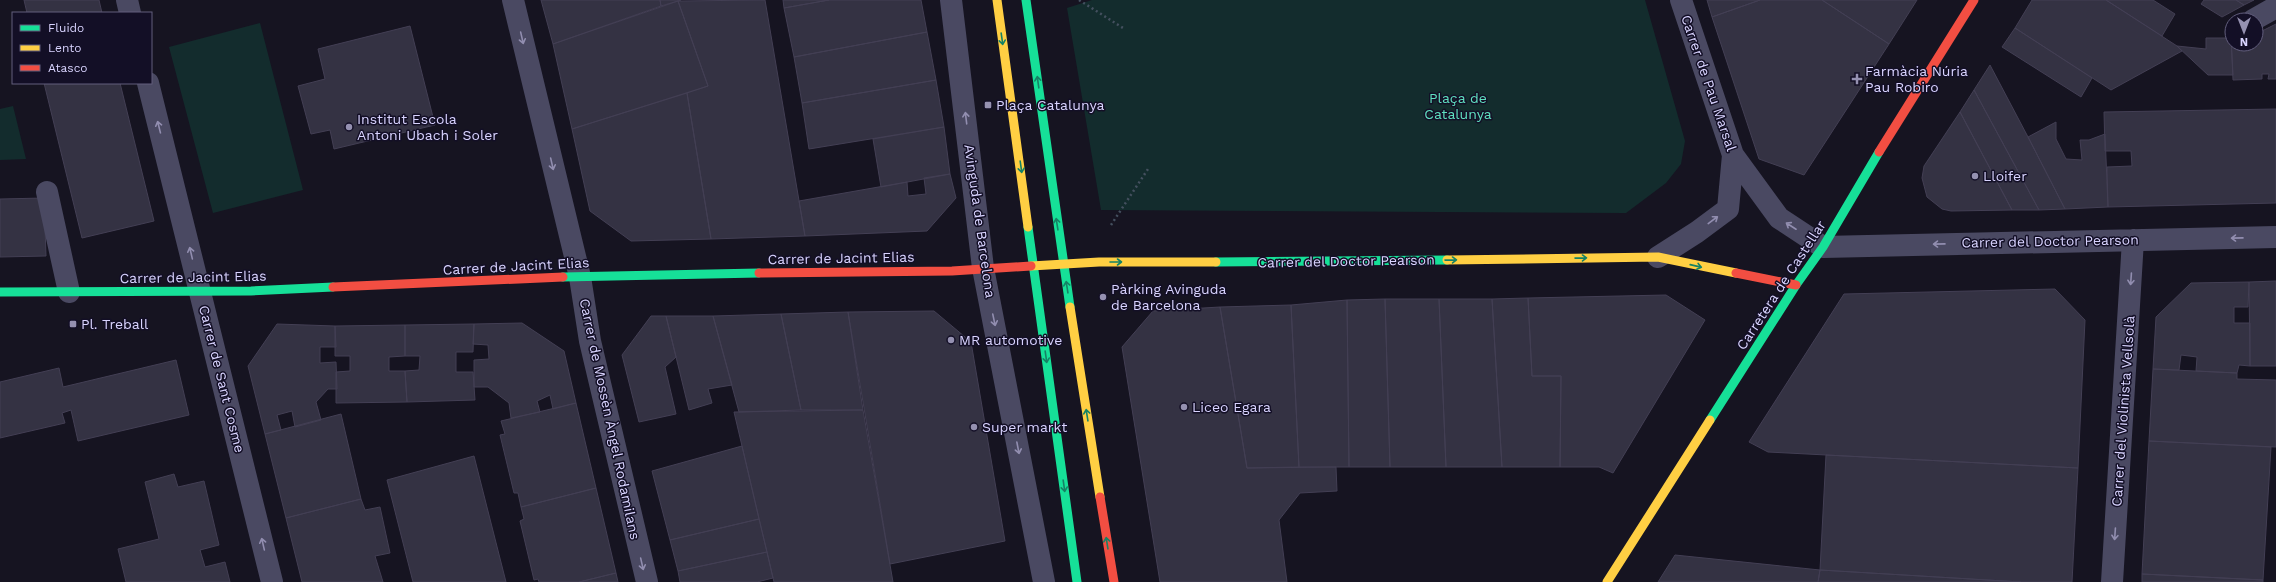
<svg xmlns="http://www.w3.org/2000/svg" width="2276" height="582" font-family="'Work Sans',sans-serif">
<rect width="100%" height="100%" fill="#161421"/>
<!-- green -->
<path fill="#132c2d" d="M1092 0H1645L1685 141 1681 164 1666 183 1626 213 1101 210 1067 8Z
M260 23 303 190 213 213 169 47Z
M13 106 26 159 0 160V109Z"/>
<!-- building -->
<path fill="#343243" stroke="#433f54" d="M24 0H99L102 13H27Z
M541 0H660L661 6 553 44Z
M660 0H681L661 6Z
M765 0 805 236 711 239 687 93 708 86 678 1Z
M783 0H829L784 8Z
M829 0H921L927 32 794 57 784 8Z
M1707 0H1760L1712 17Z
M1760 0H1822L1889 44 1804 175 1759 159 1712 17Z
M1822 0H1917L1889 44Z
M2032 0H2106L2177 46 2182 51 2111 90 2015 28Z
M2106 0H2153L2175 14 2162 36Z
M2204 0H2236L2244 5 2222 17 2201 4Z
M2236 0H2254L2244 5Z
M678 1 708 86 572 129 553 44Z
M2276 24V79H2268L2269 74H2262V79L2233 80 2231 35 2232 44H2256V34Z
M410 26 435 125 334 149 330 130 311 134 298 86 325 79 318 49Z
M2015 28 2092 78 2081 97 2002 47Z
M927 32 936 80 802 103 794 57Z
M2206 38H2231L2233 75H2208L2177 46 2206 49Z
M1990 65 2028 137 2065 209 2039 210 1974 90Z
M936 80 944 127 809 149 802 103Z
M44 83H120L154 221 82 238Z
M1974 90 2039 210H2012L1960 112Z
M687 93 711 239 631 241 590 211 572 129Z
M2276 109V203L2108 207 2107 167 2132 166 2131 151H2105L2104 112Z
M1960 112 2012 210 1951 211 1942 209 1927 197 1922 178 1924 166Z
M2056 122V139L2066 159 2082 160 2080 140H2089L2105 134 2108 207 2065 209 2028 137Z
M944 127 950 174 881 187 873 139Z
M950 174 956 198 927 231 805 236 799 201 907 182 908 196 926 194 924 178Z
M44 198 46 256 0 257V199Z
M2276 281V366H2250L2249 282Z
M2249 282 2248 307H2234V323H2250V366L2239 365 2237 373 2196 371 2197 357 2181 355 2179 370 2153 369 2156 317 2191 283Z
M2055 289 2085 320 2078 468 1768 452 1749 442 1844 294Z
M1666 295 1705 320 1613 473 1599 467H1560L1561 376H1532L1528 298Z
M1528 298 1532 376H1561L1560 467H1502L1492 299Z
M1385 299 1390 467H1349L1347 300Z
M1385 299H1439L1446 467H1390Z
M1439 299H1492L1502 467H1446Z
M1347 300 1349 467H1299L1291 305Z
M1291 305 1299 467 1247 468 1220 307Z
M1220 307 1247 468 1336 467 1337 491 1300 493 1279 520 1287 582H1160L1122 347 1153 311Z
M934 311 971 342 1005 541 890 564 848 312Z
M848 312 863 410H801L781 314Z
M781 314 801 410 739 412 713 316Z
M651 316H666L676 357 665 367 676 414 639 422 622 355Z
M666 316H713L732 385 708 389 712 403 689 410Z
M522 323 564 351 576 403 553 409 550 395 537 401 540 412 511 418 509 403 488 387H474V360L489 359 488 345 473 344 474 324Z
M277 324 335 326 336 347H320V363L336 362 337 389H328L316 402 321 420 295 427 292 411 277 415 281 430 265 434 248 366Z
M474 324 473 352H456V372H473L475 400 407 402 405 371 419 370 420 356H405V325Z
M405 325V356L389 357V371H405L407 402 336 403V372L350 371V356H335V326Z
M176 360 189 415 78 441 71 410 62 413 65 423 0 438V382L59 368 63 387Z
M2153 369 2237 373V379L2276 380V447L2149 441Z
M576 403 596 488 521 507 518 493H514L500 435 505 434 501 421Z
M863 410 893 582H774L734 412Z
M341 414 361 499 286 518 265 434Z
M2149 441 2271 447 2263 580 2142 574Z
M742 446 759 519 670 540 652 471Z
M1826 455 2078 468 2072 582H2021L1820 570Z
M474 456 506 582H413L387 480Z
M174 474 178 487 204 481 219 545 200 550 205 567 225 562 230 582H126L118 549 159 539 145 482Z
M596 488 616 573 579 582H539L538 579 534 580 520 521 524 519 521 507Z
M361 499 365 510 380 507 390 553 375 556 383 582H302L286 518Z
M759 519 767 552 678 571 670 540Z
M767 552 773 578 757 582H680L678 571Z
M1675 555 1820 570 1818 582H1658Z
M1820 570 2021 582H1818Z
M616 573 618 582H579Z
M2142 574 2263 580V582H2142Z"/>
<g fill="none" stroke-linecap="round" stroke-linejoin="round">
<!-- path -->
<path stroke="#44505f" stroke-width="2.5" stroke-dasharray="2 3" stroke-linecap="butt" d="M1079 0 1123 28
M1111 225 1148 169"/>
<!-- street -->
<path stroke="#4a4962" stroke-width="22" d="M127 0 130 13
M513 0 580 277 590 341 647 582
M951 0 983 268 1044 582
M1681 0 1733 155 1779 218 1823 247 2276 237
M2253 20 2276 7
M148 83C190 249 232 415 272 582
M47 192 69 292
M1658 257 1697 232 1728 209 1733 155
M2112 582 2133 240"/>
<!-- fast -->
<path stroke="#16e098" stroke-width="9" d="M1026 0 1070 307
M1028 227 1077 582
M1216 262 1447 260
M563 277 759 273
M0 292 251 291 333 287
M1710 420 1796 285 1823 247 1879 152"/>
<!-- slow -->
<path stroke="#ffcf43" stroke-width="9" d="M997 0 1028 227
M1447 260 1658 257 1736 273
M1031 266 1099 262H1216
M1070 307 1100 497
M1607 582 1710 420"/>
<!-- jam -->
<path stroke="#f24e42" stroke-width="9" d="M1879 152 1974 0
M759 273 952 271 1031 266
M1736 273 1796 285
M333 287 563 277
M1100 497 1114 582"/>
</g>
<!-- one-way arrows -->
<defs><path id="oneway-shaft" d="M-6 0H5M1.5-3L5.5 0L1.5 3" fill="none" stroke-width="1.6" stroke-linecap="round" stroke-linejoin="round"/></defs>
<g stroke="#928eb0">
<use href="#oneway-shaft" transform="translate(522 38) rotate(77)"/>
<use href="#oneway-shaft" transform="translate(966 118) rotate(-97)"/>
<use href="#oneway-shaft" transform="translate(159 127) rotate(-104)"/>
<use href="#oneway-shaft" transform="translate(552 164) rotate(77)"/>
<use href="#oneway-shaft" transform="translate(1713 220) rotate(-37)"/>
<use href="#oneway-shaft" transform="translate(1791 226) rotate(-147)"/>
<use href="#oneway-shaft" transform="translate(2237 238) rotate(179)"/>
<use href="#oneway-shaft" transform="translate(1939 244) rotate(179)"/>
<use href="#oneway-shaft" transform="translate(191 253) rotate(-103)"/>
<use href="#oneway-shaft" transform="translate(2131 279) rotate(94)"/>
<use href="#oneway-shaft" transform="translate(994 320) rotate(78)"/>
<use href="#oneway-shaft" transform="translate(1018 448) rotate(79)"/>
<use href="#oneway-shaft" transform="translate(2115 534) rotate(94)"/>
<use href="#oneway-shaft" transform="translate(263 544) rotate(-103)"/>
<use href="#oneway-shaft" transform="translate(642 564) rotate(77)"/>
</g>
<g stroke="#158265">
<use href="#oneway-shaft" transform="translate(1002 39) rotate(82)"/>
<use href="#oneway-shaft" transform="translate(1038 82) rotate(-98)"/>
<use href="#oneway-shaft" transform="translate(1021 167) rotate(82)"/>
<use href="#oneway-shaft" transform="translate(1057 224) rotate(-99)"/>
<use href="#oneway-shaft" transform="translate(1581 258) rotate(-1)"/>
<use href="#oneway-shaft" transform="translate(1451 260) rotate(-1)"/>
<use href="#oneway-shaft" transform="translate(1116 262)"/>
<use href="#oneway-shaft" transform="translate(1696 266) rotate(13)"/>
<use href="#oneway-shaft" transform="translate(1067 287) rotate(-99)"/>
<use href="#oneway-shaft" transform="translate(1046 357) rotate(82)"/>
<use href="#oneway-shaft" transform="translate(1087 415) rotate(-99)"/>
<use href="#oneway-shaft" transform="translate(1064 486) rotate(82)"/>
<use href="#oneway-shaft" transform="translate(1107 543) rotate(-99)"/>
</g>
<!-- markers -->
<g fill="#9591b1" stroke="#130f26" stroke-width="1.5">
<path d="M1855 73h4v4h4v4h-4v4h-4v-4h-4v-4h4z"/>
<rect x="984" y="101" width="8" height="8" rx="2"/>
<circle cx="349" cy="127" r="4"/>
<circle cx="1975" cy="176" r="4"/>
<circle cx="1103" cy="297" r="4"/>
<rect x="69" y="320" width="8" height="8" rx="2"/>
<circle cx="951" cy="340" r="4"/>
<circle cx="1184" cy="407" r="4"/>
<circle cx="974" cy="427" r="4"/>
</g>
<g text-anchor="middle" stroke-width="3" stroke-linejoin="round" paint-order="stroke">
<!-- poi labels -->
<g font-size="14" fill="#d9d4ff" stroke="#130f26" text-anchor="start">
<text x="1865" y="76">Farmàcia Núria<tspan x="1865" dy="16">Pau Robiro</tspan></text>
<text x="996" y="110">Plaça Catalunya</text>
<text x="357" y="124">Institut Escola<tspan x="357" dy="16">Antoni Ubach i Soler</tspan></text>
<text x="1983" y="181">Lloifer</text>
<text x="1111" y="294">Pàrking Avinguda<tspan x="1111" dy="16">de Barcelona</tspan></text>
<text x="81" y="329">Pl. Treball</text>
<text x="959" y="345">MR automotive</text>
<text x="1192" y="412">Liceo Egara</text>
<text x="982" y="432">Super markt</text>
</g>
<!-- street labels -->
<g font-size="14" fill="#d9d4ff" stroke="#130f26">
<text transform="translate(1709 83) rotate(71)" y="5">Carrer de Pau Marsal</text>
<text transform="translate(980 221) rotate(82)" y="5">Avinguda de Barcelona</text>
<text transform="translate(2050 241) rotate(-1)" y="5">Carrer del Doctor Pearson</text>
<text transform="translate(841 258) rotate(-1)" y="5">Carrer de Jacint Elias</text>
<text transform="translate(1346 261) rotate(-1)" y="5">Carrer del Doctor Pearson</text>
<text transform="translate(516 266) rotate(-3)" y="5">Carrer de Jacint Elias</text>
<text transform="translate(193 277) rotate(-1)" y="5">Carrer de Jacint Elias</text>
<text transform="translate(1781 285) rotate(-57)" y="5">Carretera de Castellar</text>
<text transform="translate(222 379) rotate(76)" y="5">Carrer de Sant Cosme</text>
<text transform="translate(2123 411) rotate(-86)" y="5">Carrer del Violinista Vellsolà</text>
<text transform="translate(610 419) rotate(78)" y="5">Carrer de Mossèn Àngel Rodamilans</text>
</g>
<!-- park labels -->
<g font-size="14" fill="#5fe0c0" stroke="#130f26">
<text x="1458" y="103">Plaça de<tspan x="1458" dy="16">Catalunya</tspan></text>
</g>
</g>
<!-- legend -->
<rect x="12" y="12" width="140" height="72" fill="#130f26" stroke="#625e7d"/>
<rect x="20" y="25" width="20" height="6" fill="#16e098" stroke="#625e7d"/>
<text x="48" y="32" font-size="12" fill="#d9d4ff">Fluido</text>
<rect x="20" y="45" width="20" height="6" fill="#ffcf43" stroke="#625e7d"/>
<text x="48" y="52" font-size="12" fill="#d9d4ff">Lento</text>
<rect x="20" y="65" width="20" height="6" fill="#f24e42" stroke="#625e7d"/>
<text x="48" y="72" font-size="12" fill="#d9d4ff">Atasco</text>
<!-- north arrow -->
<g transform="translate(2244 32) rotate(180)"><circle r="19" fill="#130f26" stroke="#625e7d"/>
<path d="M0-3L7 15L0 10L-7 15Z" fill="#9591b1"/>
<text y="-6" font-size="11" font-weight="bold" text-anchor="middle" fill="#d9d4ff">N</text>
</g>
</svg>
